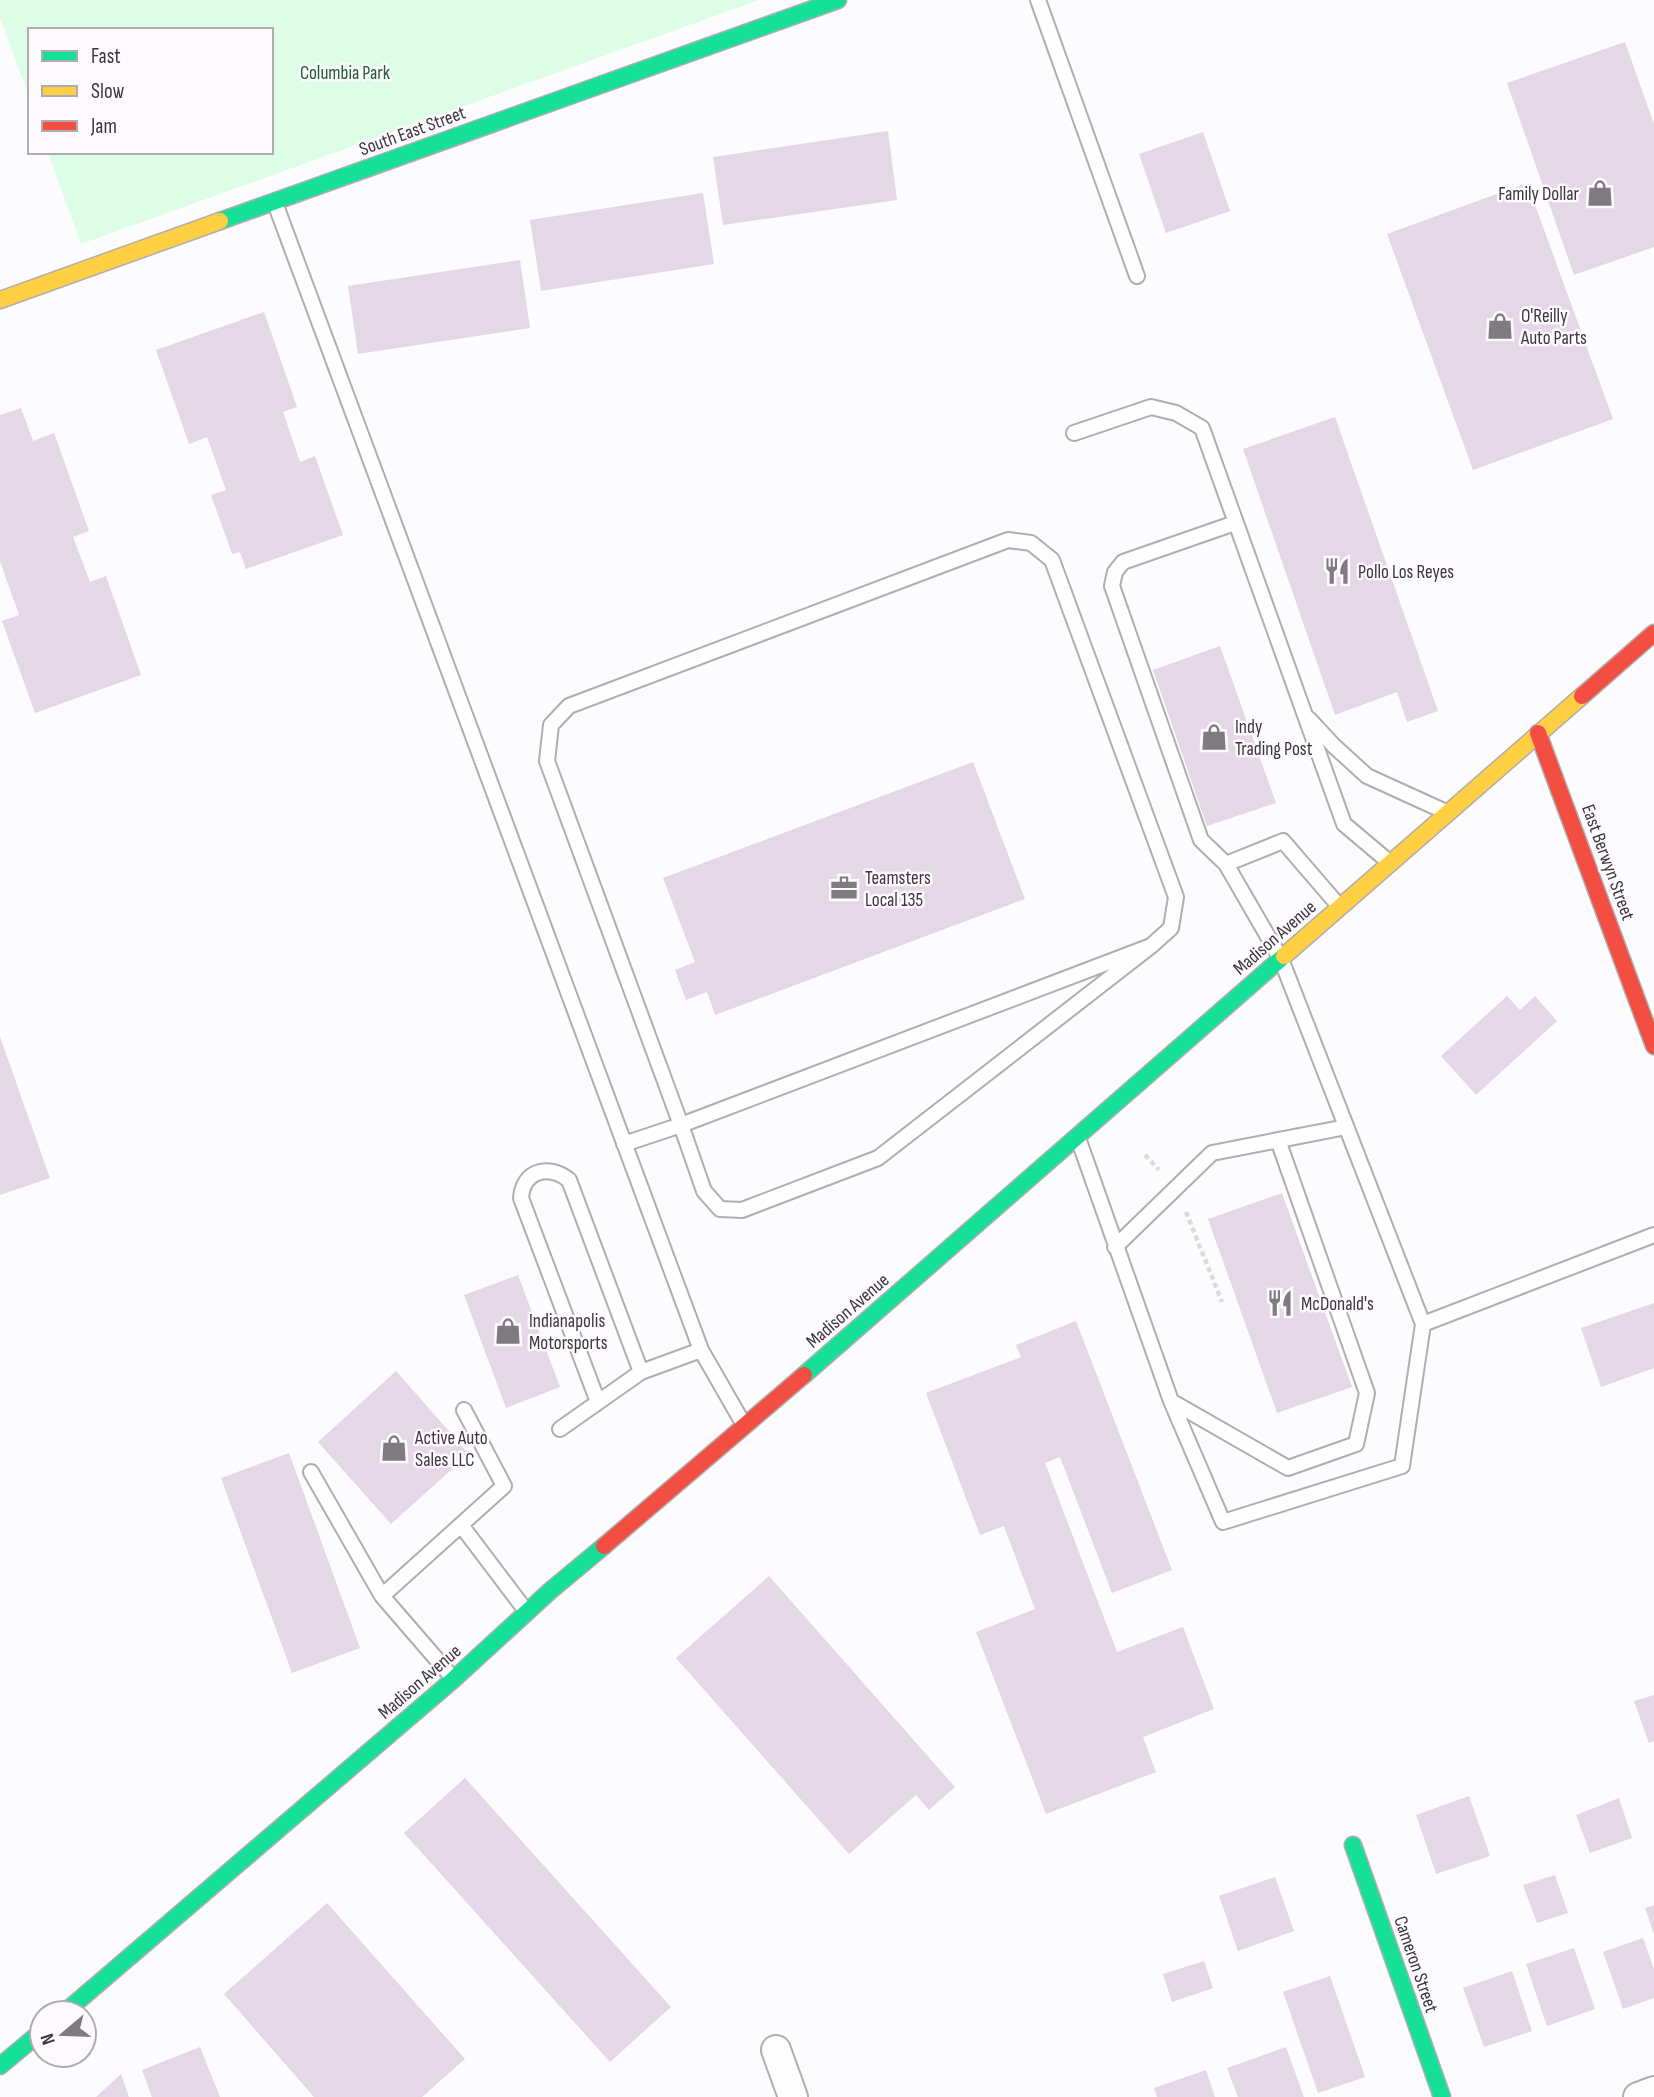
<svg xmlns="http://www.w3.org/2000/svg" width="1654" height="2097" font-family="'Sofia Sans Condensed',sans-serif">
<rect width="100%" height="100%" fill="#fcfbfd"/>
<!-- green -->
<path fill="#defde6" d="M0 0H759L81 244 48 152H271V30H30V100L0 17Z"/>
<!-- building -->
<path fill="#e4d7e6" d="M1625 42 1654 124V247L1574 275 1507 83Z
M888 131 897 200 723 225 713 157Z
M1203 132 1230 211 1166 233 1139 154Z
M1527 183 1613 419 1473 470 1387 234Z
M703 193 714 264 541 291 530 220Z
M520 260 530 328 358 354 348 286Z
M264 312 297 407 283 412 300 462 315 456 343 535 246 569 240 552 232 554 211 495 226 490 207 437 189 444 156 350Z
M21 408 33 441 54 433 89 531 73 537 90 582 106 576 141 675 35 713 2 621 19 615 0 561V415Z
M1335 417 1438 711 1407 722 1397 692 1335 715 1243 449Z
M1220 646 1276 803 1207 826 1153 670Z
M973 762 1025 899 715 1015 707 992 686 1000 675 970 695 962 663 878Z
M1507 996 1520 1010 1535 996 1557 1021 1476 1095 1441 1056Z
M0 1037 50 1178 0 1195Z
M1282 1193 1352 1387 1277 1413 1208 1219Z
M518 1275 560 1387 506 1408 464 1295Z
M1654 1303V1368L1601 1387 1581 1328Z
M1076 1321 1172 1570 1112 1593 1060 1457 1045 1463 1117 1652 1183 1627 1214 1709 1143 1737 1156 1772 1046 1814 976 1632 1035 1609 1004 1526 980 1535 926 1393 1021 1357 1016 1345Z
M396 1371 469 1454 391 1524 318 1442Z
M289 1453 360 1648 292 1673 221 1478Z
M769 1576 955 1787 929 1810 916 1795 849 1854 676 1658Z
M1654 1695V1741L1649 1743 1634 1701Z
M465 1778 671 2007 610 2062 404 1833Z
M1469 1796 1490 1856 1436 1874 1416 1815Z
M1619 1798 1632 1838 1590 1853 1576 1815Z
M1555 1875 1568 1913 1537 1923 1523 1885Z
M1275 1877 1294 1931 1238 1951 1219 1896Z
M327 1903 465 2059 422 2097H314L224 1994Z
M1654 1905V1934L1645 1908Z
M1643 1938 1654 1969V1998L1623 2009 1603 1952Z
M1574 1948 1595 2009 1547 2026 1526 1964Z
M1204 1961 1213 1988 1172 2002 1163 1974Z
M1512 1971 1532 2031 1484 2047 1463 1988Z
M1330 1976 1365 2077 1318 2093 1283 1992Z
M200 2047 220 2097H152L142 2070Z
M1286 2047 1304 2097H1238L1227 2068Z
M1206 2070 1215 2097H1157L1154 2088Z
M121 2074 129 2097H96Z"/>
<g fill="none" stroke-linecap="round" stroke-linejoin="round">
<defs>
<path id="lane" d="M1038 0 1137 276
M275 203 701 1350
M1074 433 1151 407 1176 413 1202 428 1344 824 1389 862
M1309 719 1334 746 1367 776 1446 812
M1226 864 1283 841 1339 906
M1078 1138 1171 1401 1223 1522 1402 1466 1423 1324 1281 959 1226 864 1201 840 1112 586 1115 572 1123 562 1235 523
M624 1144 681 1125 704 1191 720 1209 742 1210 878 1158 1151 946 1171 928 1176 897 1052 560 1031 543 1008 540 569 706 551 725 547 761 681 1125 1151 946
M1115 1247 1212 1153 1346 1127
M1423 1324 1654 1235
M641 1372 701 1350 744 1425
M1171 1401 1288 1468 1356 1444 1367 1393 1278 1140
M560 1429 641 1372 569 1180C549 1164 523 1170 521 1198L598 1402
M311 1472 382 1596 504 1486 464 1410
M461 1525 526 1611
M382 1596 452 1677"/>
<path id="street" d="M776 2050 793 2097
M1638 2097 1654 2091"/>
<path id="fast" d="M220 221 838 0
M804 1375 1284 956
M1353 1845 1442 2097
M64 2013 454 1679 550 1591 604 1546
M0 2066 42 2031"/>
<path id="slow" d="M0 300 220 221
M1284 956 1582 696"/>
<path id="jam" d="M1582 696 1654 633
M1538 733 1654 1046
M604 1546 804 1375"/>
</defs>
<!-- lane casing -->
<use href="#lane" stroke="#b1adb1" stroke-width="18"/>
<!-- street casing -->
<use href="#street" stroke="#b1adb1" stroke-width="32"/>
<!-- fast casing -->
<use href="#fast" stroke="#b1adb1" stroke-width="19"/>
<!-- slow casing -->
<use href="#slow" stroke="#b1adb1" stroke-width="19"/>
<!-- jam casing -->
<use href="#jam" stroke="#b1adb1" stroke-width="19"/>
<!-- path -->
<path stroke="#dbdbdb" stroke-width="4.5" stroke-dasharray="5 3.5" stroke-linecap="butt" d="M1145 1155 1159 1170
M1186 1212 1222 1302"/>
<!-- lane -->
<use href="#lane" stroke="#fffeff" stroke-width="14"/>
<!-- street -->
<use href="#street" stroke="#fffeff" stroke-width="28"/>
<!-- fast -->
<use href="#fast" stroke="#16e098" stroke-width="16"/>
<!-- slow -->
<use href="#slow" stroke="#ffcf43" stroke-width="16"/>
<!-- jam -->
<use href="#jam" stroke="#f24e42" stroke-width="16"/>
</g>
<!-- icons -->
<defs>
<symbol id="shop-bare" viewBox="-9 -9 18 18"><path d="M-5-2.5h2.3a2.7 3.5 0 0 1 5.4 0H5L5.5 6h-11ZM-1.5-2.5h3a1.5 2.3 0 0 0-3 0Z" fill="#7f7b80" stroke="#fdfafe" stroke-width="2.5" paint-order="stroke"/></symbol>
<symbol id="restaurant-bare" viewBox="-9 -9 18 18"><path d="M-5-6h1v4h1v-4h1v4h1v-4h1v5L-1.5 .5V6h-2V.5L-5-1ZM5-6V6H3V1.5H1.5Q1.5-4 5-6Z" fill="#7f7b80" stroke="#fdfafe" stroke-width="2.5" paint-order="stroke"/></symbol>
<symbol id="office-bare" viewBox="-9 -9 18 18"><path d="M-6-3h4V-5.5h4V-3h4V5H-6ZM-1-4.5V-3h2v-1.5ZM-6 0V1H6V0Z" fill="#7f7b80" stroke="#fdfafe" stroke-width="2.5" paint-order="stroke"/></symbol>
</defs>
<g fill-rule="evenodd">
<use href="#shop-bare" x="1581" y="174" width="38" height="38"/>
<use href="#shop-bare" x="1481" y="307" width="38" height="38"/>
<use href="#restaurant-bare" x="1318" y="552" width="38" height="38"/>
<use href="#shop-bare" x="1195" y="718" width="38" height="38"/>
<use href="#office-bare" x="825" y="869" width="38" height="38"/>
<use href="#restaurant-bare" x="1261" y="1284" width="38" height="38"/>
<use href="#shop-bare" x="489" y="1312" width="38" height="38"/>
<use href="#shop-bare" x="375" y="1429" width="38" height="38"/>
</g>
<g text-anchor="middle" stroke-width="5" stroke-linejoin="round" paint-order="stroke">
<!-- park labels -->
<g font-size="19" fill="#1d5c34" stroke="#fdfafe">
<text x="345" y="79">Columbia Park</text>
</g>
<!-- street labels -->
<g font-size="19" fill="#3c363c" stroke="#fdfafe">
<text transform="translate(412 130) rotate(-20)" y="7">South East Street</text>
<text transform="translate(1609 862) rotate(70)" y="7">East Berwyn Street</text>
<text transform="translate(1274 937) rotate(-41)" y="7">Madison Avenue</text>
<text transform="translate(847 1310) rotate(-41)" y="7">Madison Avenue</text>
<text transform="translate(419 1681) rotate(-41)" y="7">Madison Avenue</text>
<text transform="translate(1417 1964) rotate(71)" y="7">Cameron Street</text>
</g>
<!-- poi labels -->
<g font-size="19" fill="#3c363c" stroke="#fdfafe" text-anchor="start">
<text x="1579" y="200" text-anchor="end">Family Dollar</text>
<text x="1521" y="322">O'Reilly<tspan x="1521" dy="22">Auto Parts</tspan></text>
<text x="1358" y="578">Pollo Los Reyes</text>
<text x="1235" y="733">Indy<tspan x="1235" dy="22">Trading Post</tspan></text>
<text x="865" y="884">Teamsters<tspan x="865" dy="22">Local 135</tspan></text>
<text x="1301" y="1310">McDonald's</text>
<text x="529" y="1327">Indianapolis<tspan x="529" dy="22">Motorsports</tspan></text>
<text x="415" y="1444">Active Auto<tspan x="415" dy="22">Sales LLC</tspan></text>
</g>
</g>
<!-- legend -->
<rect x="28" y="28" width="245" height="126" fill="#fdfafe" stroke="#b0acb0" stroke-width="2"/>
<rect x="42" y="51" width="35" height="10" fill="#16e098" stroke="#b0acb0" stroke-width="2"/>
<text x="91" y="63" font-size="21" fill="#3c363c">Fast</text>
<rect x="42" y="86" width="35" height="10" fill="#ffcf43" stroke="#b0acb0" stroke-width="2"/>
<text x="91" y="98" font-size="21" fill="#3c363c">Slow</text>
<rect x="42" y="121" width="35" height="10" fill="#f24e42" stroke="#b0acb0" stroke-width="2"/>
<text x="91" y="133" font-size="21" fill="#3c363c">Jam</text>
<!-- north arrow -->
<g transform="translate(63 2034) rotate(251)"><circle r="33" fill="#fdfafe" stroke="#b0acb0" stroke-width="2"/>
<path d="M0-5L12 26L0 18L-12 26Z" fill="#7f7b80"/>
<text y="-10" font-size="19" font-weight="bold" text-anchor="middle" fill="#3c363c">N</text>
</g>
</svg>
